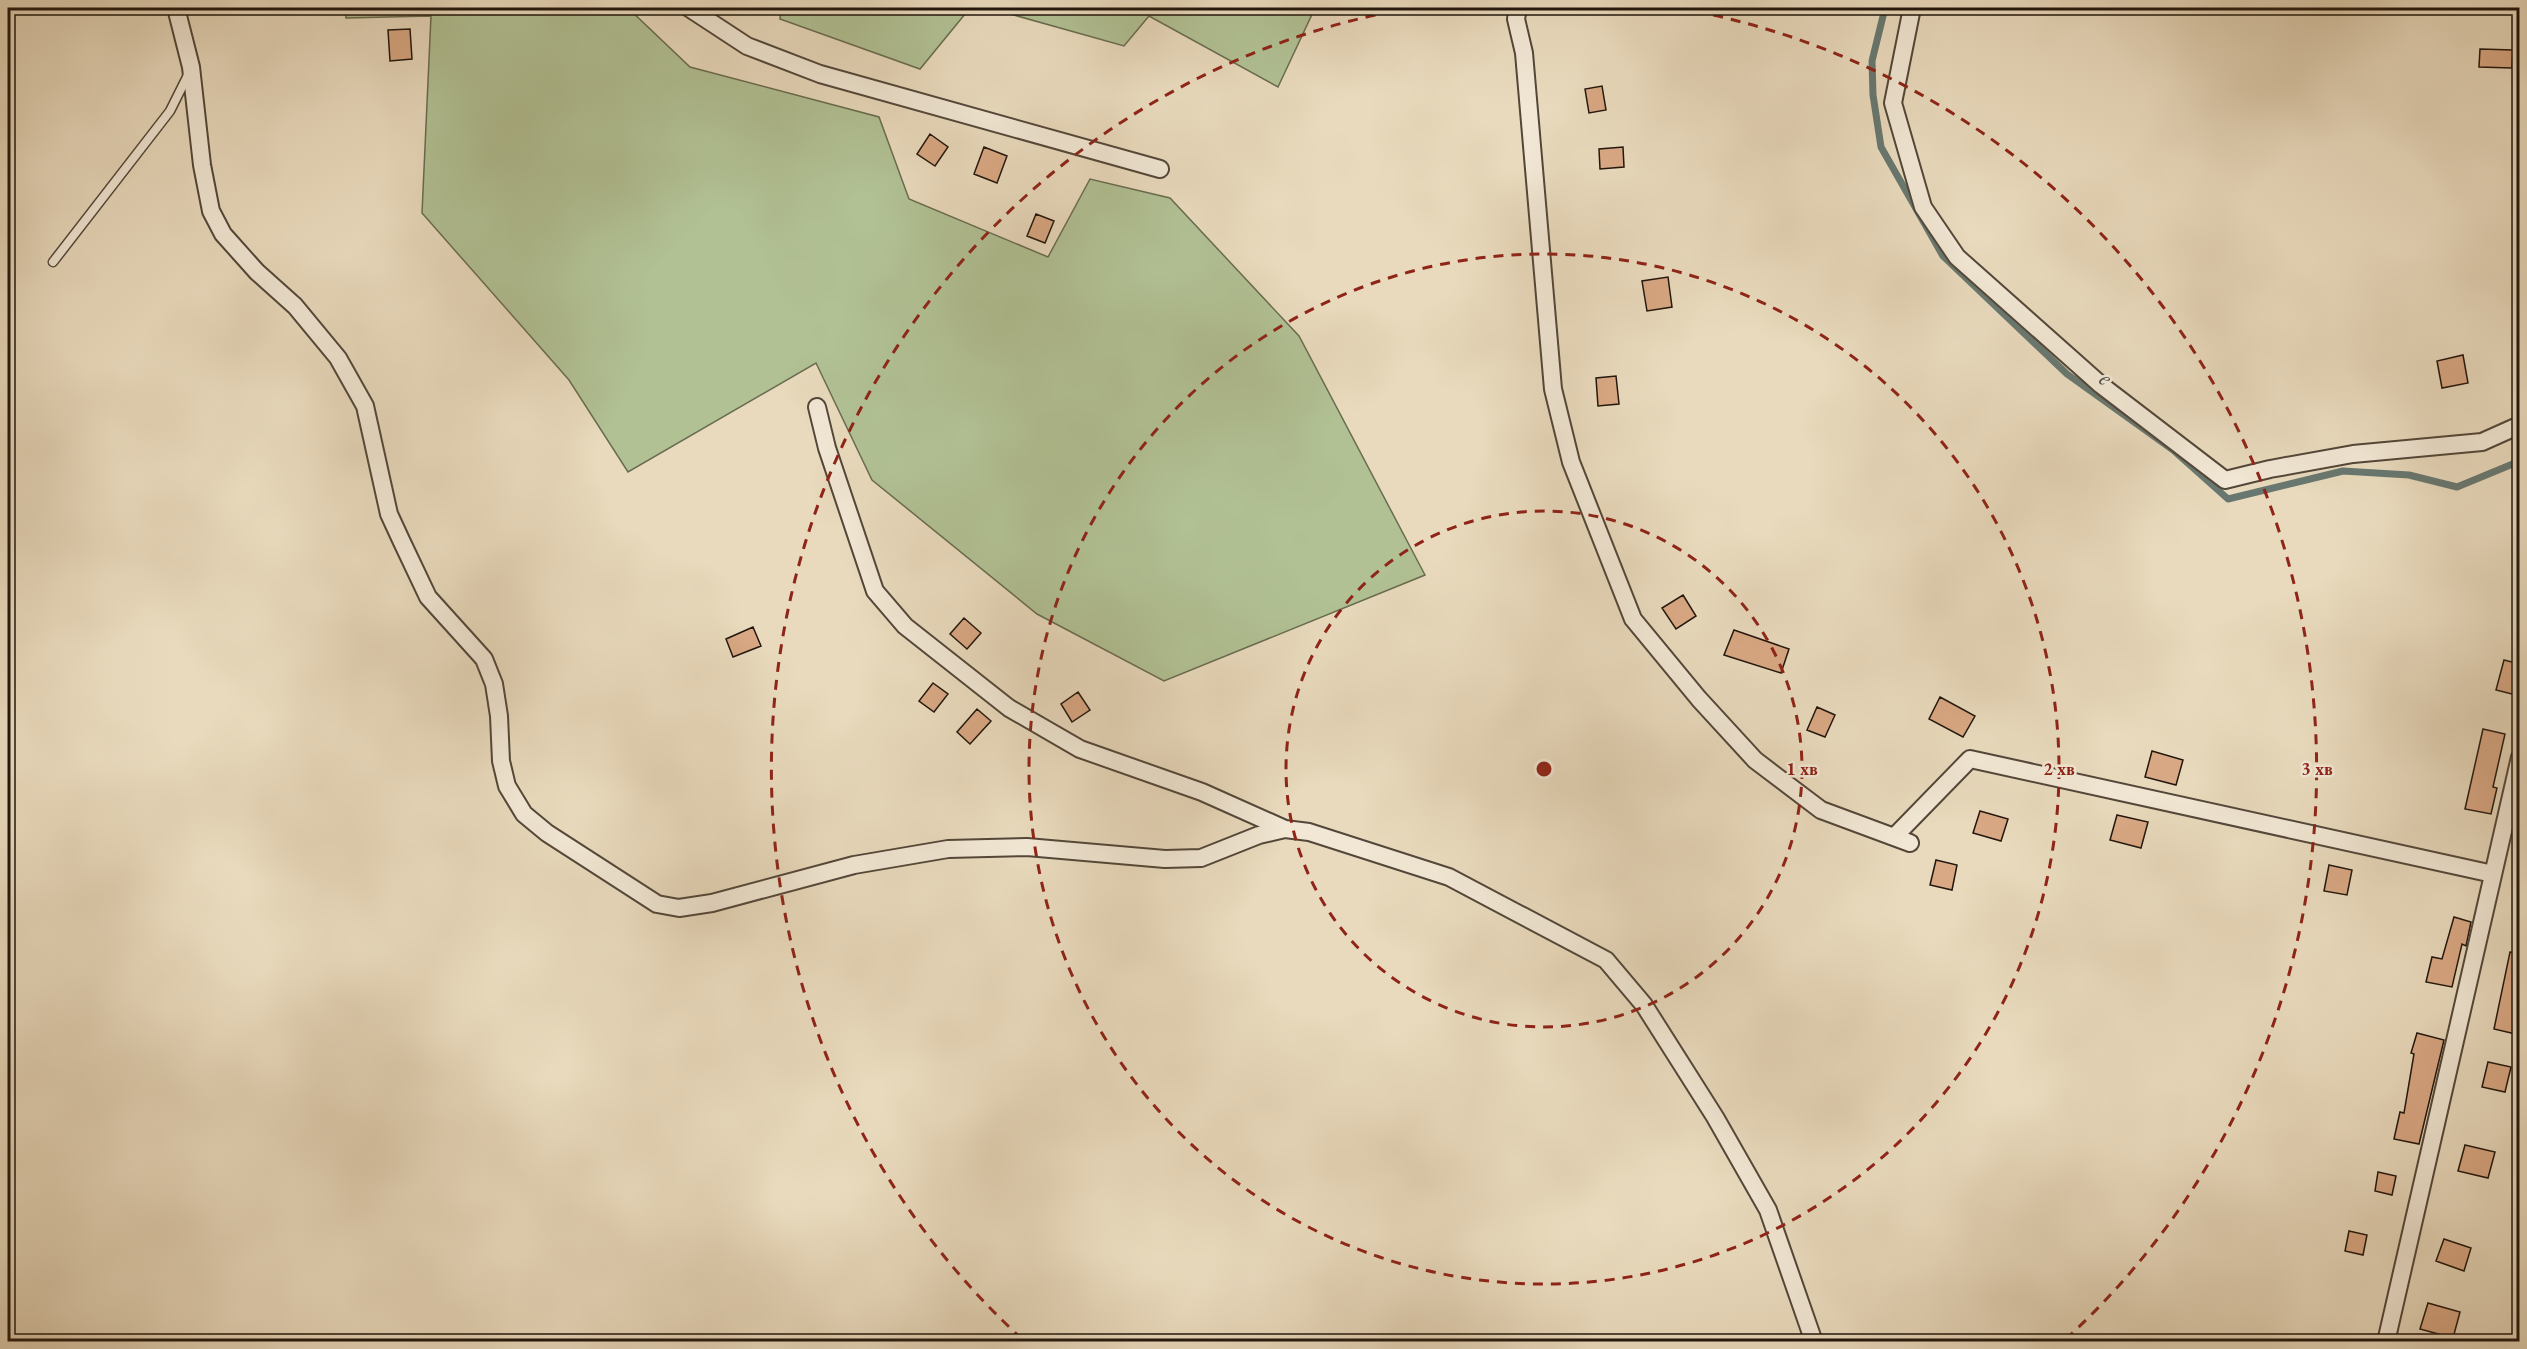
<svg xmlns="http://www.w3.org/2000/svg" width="2527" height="1349" font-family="'EB Garamond',serif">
<rect width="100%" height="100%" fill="#e9dabd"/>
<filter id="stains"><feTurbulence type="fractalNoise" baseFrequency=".00333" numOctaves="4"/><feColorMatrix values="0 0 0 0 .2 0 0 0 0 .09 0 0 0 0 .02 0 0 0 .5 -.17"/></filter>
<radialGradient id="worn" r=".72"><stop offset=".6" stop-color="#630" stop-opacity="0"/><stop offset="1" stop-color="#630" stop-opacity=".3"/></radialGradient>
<!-- green -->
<path fill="#b1c194" stroke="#696c50" stroke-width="1.5" d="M345 8H628L690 67 879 117 909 199 1048 257 1090 179 1170 198 1299 336 1425 575 1164 681 1037 614 872 480 816 363 628 472 569 380 422 213 431 16 346 18Z
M781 8H970L920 69 780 19Z
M989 8H1315L1278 87 1149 16 1124 46Z"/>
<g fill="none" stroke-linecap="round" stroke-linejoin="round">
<!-- stream -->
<path stroke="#687871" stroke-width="7" d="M1885 8 1872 61 1873 95 1881 147 1943 256 2067 374 2173 450 2228 499 2343 471 2409 475 2457 487 2520 461"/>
</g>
<!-- building -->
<path fill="#d9a884" stroke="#21160d" stroke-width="1.5" d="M410 29 412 59 390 61 388 30Z
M2480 49 2513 50 2512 68 2479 67Z
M1602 86 1606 110 1589 113 1585 89Z
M930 134 948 147 935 166 917 154Z
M984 147 1007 156 997 183 974 174Z
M1623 147 1624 167 1600 169 1599 149Z
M1036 214 1054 221 1045 243 1027 236Z
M1668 277 1672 307 1647 311 1642 281Z
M2463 355 2468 383 2442 388 2437 361Z
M1616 376 1619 404 1598 406 1596 378Z
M1683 595 1696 616 1676 629 1662 608Z
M964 618 981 633 967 649 950 634Z
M753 627 761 646 733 657 726 639Z
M1734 630 1789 649 1781 673 1724 655Z
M2504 660 2520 664V696L2496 690Z
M933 683 948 694 934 712 919 701Z
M1078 692 1090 710 1072 722 1061 704Z
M1940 697 1975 716 1963 737 1929 719Z
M1817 707 1835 715 1825 737 1807 730Z
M977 709 991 721 970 744 957 732Z
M2483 729 2505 734 2493 787 2497 788 2491 814 2465 809Z
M2152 751 2183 760 2176 785 2145 777Z
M1980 811 2008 819 2001 841 1973 833Z
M2117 815 2148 822 2141 848 2110 840Z
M1936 860 1957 865 1952 890 1930 885Z
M2329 865 2352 870 2347 895 2324 891Z
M2454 917 2471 922 2466 946 2462 944 2452 987 2426 982 2432 957 2442 959Z
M2510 952 2520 953V1035L2494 1029Z
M2417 1033 2444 1040 2419 1144 2394 1139 2400 1112 2404 1113 2414 1054 2411 1053Z
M2488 1062 2511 1067 2505 1092 2482 1087Z
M2465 1145 2495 1152 2488 1178 2458 1171Z
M2378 1172 2396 1176 2392 1195 2375 1191Z
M2349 1231 2367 1235 2363 1255 2345 1251Z
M2444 1239 2471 1248 2464 1271 2436 1261Z
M2428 1303 2460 1312 2453 1338 2420 1329Z"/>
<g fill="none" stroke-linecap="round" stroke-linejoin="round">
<defs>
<path id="service" d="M53 262 170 111 189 73"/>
<path id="minor" d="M176 8 191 67 202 165 211 211 223 234 257 272 295 306 338 358 365 406 389 514 401 540 428 597 484 659 494 684 499 716 501 761 507 786 524 814 547 833 657 904 679 908 712 903 854 865 948 849 1027 847 1165 859 1201 858 1259 835 1285 829 1309 832 1449 877 1606 960 1644 1005 1715 1117 1768 1210 1814 1342
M689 8 747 46 820 74 1160 169
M1518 8 1516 19 1524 53 1553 389 1571 462 1633 619 1699 699 1755 760 1821 810 1910 843
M1912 8 1893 103 1923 207 1957 257 2101 385 2225 480 2270 469 2353 454 2482 442 2520 425
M817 407 827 448 875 591 905 626 1009 708 1080 749 1202 792 1285 829
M1895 836 1970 759 2493 874
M2386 1342 2520 757"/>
</defs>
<!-- service casing -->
<use href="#service" stroke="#534739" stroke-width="11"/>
<!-- minor casing -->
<use href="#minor" stroke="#534739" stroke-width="20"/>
<!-- service -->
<use href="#service" stroke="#f1e7d4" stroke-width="8"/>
<!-- minor -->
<use href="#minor" stroke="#f1e7d4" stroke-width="16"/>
</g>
<!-- distance rings -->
<g fill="none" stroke="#8f2418" stroke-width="3" stroke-dasharray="10 8">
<circle cx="1544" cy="769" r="258"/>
<circle cx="1544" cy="769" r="515"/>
<path d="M1022 1339A773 773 0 0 1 1410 8M1678 8A773 773 0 0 1 2066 1339"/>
</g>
<g text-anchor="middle" stroke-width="5" stroke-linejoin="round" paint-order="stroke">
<!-- water labels -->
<g font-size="24" font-style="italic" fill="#4a4f47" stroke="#f1e7d4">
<text transform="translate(2106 378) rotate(36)" y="8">e</text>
</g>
</g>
<circle cx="1544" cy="769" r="9" fill="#8f2418" stroke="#f1e7d4" stroke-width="3"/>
<g font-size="18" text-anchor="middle" font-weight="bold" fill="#8f2418" stroke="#f1e7d4" stroke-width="5" stroke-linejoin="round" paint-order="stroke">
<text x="1802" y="775">1 хв</text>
<text x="2059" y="775">2 хв</text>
<text x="2317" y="775">3 хв</text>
</g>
<!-- margin -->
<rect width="2527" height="1349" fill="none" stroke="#e9dabd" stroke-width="30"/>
<rect x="9" y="9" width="2509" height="1331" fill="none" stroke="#21160d" stroke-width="3"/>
<rect x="15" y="15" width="2497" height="1319" fill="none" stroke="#21160d" stroke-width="1.5"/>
<rect width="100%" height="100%" filter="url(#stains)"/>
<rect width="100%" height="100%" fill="url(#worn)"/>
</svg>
